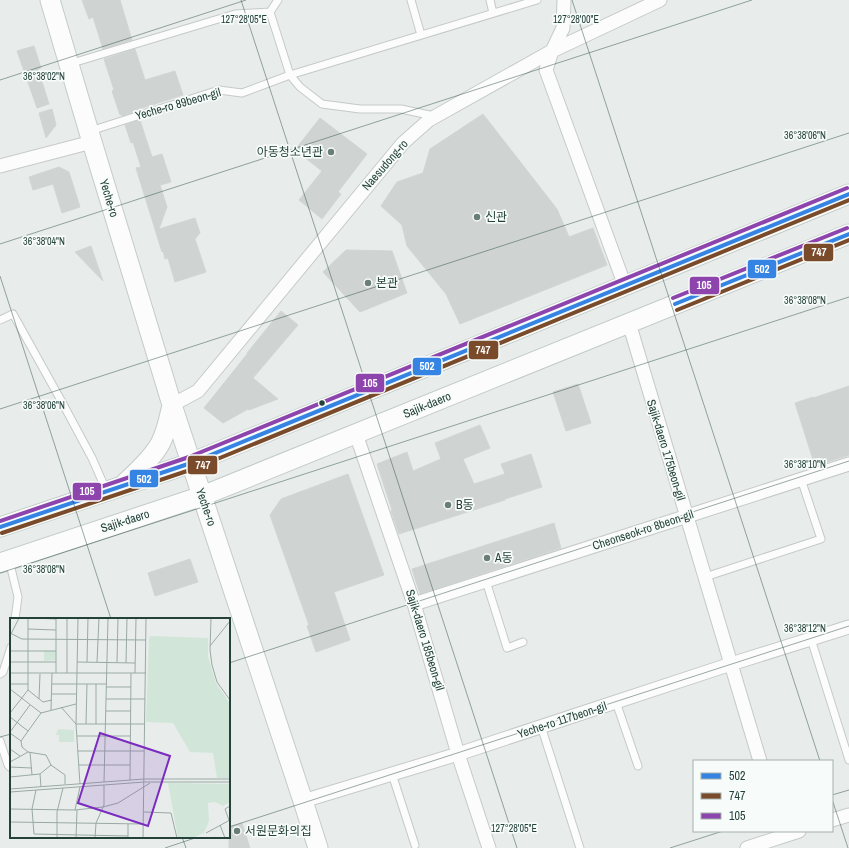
<svg xmlns="http://www.w3.org/2000/svg" width="849" height="848" font-family="'Archivo Narrow','Noto Sans KR',sans-serif">
<rect width="100%" height="100%" fill="#e8edeb"/>
<!-- building -->
<path fill="#cfd4d2" stroke="#d1d6d4" d="M82 0H120L132 40 103 49 93 17 89 19Z
M34 46 41 68 38 69 49 104 37 108 17 51Z
M135 49 145 80 175 71 183 95 136 110V111L122 116 121 114 120 115 112 91 114 90 104 59Z
M52 109 56 125 46 138 39 113Z
M483 114 557 209 569 237 593 228 607 265 460 324 446 294 407 246 402 225 381 206 397 182 423 173 430 149Z
M320 118 367 154 338 192 341 194 322 219 299 200 322 171 295 150Z
M140 120 152 157 162 154 171 182 160 185 167 207 159 229 195 218 200 233 195 239 206 272 175 282 168 258 165 259 163 251 162 252 136 168 141 167 133 142 131 143 125 125Z
M59 167 69 172 80 207 62 213 53 184 33 190 29 177Z
M91 246 103 281 75 252Z
M346 250 392 251 407 293 360 312 323 272Z
M281 311 298 325 253 378 278 399 249 410 248 409 223 423 204 408 248 353H247Z
M578 384 591 423 566 431 553 392Z
M849 386V455L815 466 795 403 813 397V398Z
M480 425 490 448 463 459 474 484 505 474 501 464 531 454 542 487 505 499V500L399 534 391 511 392 510 377 464 407 452 413 471 441 459 435 443Z
M348 474 384 575 334 592 350 640 316 652 307 626 309 625 270 515 281 499Z
M554 523 561 548 420 594 412 569Z
M190 559 198 582 155 596 148 573Z
M242 823 250 848H229V827Z"/>
<g fill="none" stroke-linecap="round" stroke-linejoin="round">
<defs>
<path id="lane" d="M278 0 270 12 290 75 537 0
M411 0 421 35
M490 0 493 13
M69 64 235 14 270 12
M90 131 219 90 242 93 290 75 300 87 322 104 360 109H401L434 116
M0 320 13 314 63 404 92 458 106 490
M9 560 18 597 15 619
M705 577 821 539 801 479
M486 581 507 648 523 642
M811 639 849 760
M0 674 3 672 11 647
M616 702 638 766
M541 726 580 848
M0 741 8 765 11 768
M392 774 415 845"/>
<path id="street" d="M564 0 563 28 552 51 546 70 625 286
M0 166 92 142
M629 323 760 761
M172 405 198 391 403 143 429 120 552 51 660 0
M356 434 414 604 458 754 489 848
M414 604 849 464
M303 801 458 754 731 664 849 627
M832 820 849 815
M747 848 799 831"/>
<path id="secondary" d="M50 0 89 132 172 405 303 801 318 848
M124 484C135 474 155 455 161 442 167 430 169 418 172 405
M0 527 191 463 849 194
M0 563 202 496 849 234"/>
</defs>
<!-- lane casing -->
<use href="#lane" stroke="#c5cac8" stroke-width="9"/>
<!-- street casing -->
<use href="#street" stroke="#c5cac8" stroke-width="15"/>
<!-- secondary casing -->
<use href="#secondary" stroke="#c3cbc8" stroke-width="21"/>
<!-- lane -->
<use href="#lane" stroke="#fcfcfc" stroke-width="7"/>
<!-- street -->
<use href="#street" stroke="#fcfcfc" stroke-width="13"/>
<!-- secondary -->
<use href="#secondary" stroke="#fcfcfc" stroke-width="19"/>
<defs>
<path id="bus-1" d="M675 304 849 234
M0 527 191 463 849 194"/>
<path id="bus-2" d="M677 310 849 240
M2 533 193 469 849 200"/>
<path id="bus-3" d="M673 298 847 228
M0 521 189 457 847 188"/>
</defs>
<!-- bus-1 casing -->
<use href="#bus-1" stroke="#f7fbf9" stroke-width="7"/>
<!-- bus-2 casing -->
<use href="#bus-2" stroke="#f7fbf9" stroke-width="7"/>
<!-- bus-3 casing -->
<use href="#bus-3" stroke="#f7fbf9" stroke-width="7"/>
<!-- bus-1 -->
<use href="#bus-1" stroke="#3584e4" stroke-width="4"/>
<!-- bus-2 -->
<use href="#bus-2" stroke="#7a4b2a" stroke-width="4"/>
<!-- bus-3 -->
<use href="#bus-3" stroke="#8e44ad" stroke-width="4"/>
</g>
<!-- ticks -->
<path fill="none" stroke="#24423a" stroke-width="1" stroke-opacity="0.45" d="M241 0 517 848M572 0 820 761M0 80 246 0M0 244 752 0M0 276 111 619M0 409 849 133M0 573 849 297M229 663 849 461M0 737 11 734M832 795 849 790M832 799 848 848M229 827 849 626M182 837 186 848M165 848 198 837M670 848 723 831"/>
<!-- markers -->
<g fill="#697e78" stroke="#f7fbf9" stroke-width="1.5">
<circle cx="331" cy="152" r="4"/>
<circle cx="477" cy="217" r="4"/>
<circle cx="368" cy="283" r="4"/>
<circle cx="448" cy="505" r="4"/>
<circle cx="487" cy="558" r="4"/>
<circle cx="237" cy="831" r="4"/>
</g>
<circle fill="#24423a" stroke="#f7fbf9" stroke-width="1.5" cx="322" cy="403" r="3.5"/>
<g text-anchor="middle" stroke-width="3.5" stroke-linejoin="round" paint-order="stroke">
<!-- street labels -->
<g font-size="12" fill="#24423a" stroke="#f7fbf9">
<text transform="translate(178 104) rotate(-16)" y="4">Yeche-ro 89beon-gil</text>
<text transform="translate(385 165) rotate(-49)" y="4">Naesudong-ro</text>
<text transform="translate(109 198) rotate(73)" y="4">Yeche-ro</text>
<text transform="translate(427 405) rotate(-22)" y="4">Sajik-daero</text>
<text transform="translate(666 450) rotate(73)" y="4">Sajik-daero 175beon-gil</text>
<text transform="translate(206 507) rotate(71)" y="4">Yeche-ro</text>
<text transform="translate(125 521) rotate(-18)" y="4">Sajik-daero</text>
<text transform="translate(643 530) rotate(-18)" y="4">Cheonseok-ro 8beon-gil</text>
<text transform="translate(425 640) rotate(73)" y="4">Sajik-daero 185beon-gil</text>
<text transform="translate(562 720) rotate(-18)" y="4">Yeche-ro 117beon-gil</text>
</g>
<!-- poi labels -->
<g font-size="12" fill="#24423a" stroke="#f7fbf9" text-anchor="start">
<text x="323" y="156" text-anchor="end">아동청소년관</text>
<text x="485" y="221">신관</text>
<text x="376" y="287">본관</text>
<text x="456" y="509">B동</text>
<text x="495" y="562">A동</text>
<text x="245" y="835">서원문화의집</text>
</g>
</g>
<!-- overview -->
<g transform="translate(10 618)">
<rect width="220" height="220" fill="#e8edeb"/>
<path d="M142 18 198 20V38L206 65 220 86V160H207L203 135 180 134 163 105 136 104 139 19ZM34 33H45L46 42 34 43ZM48 111 64 112V124H49V117H46ZM158 165 220 166V184L213 188 205 184 198 185 199 203 194 215 182 220H168Z" fill="#d1e6d8"/>
<path fill="none" stroke="#9aa9a4" stroke-width="1" d="M23 0 46 1M68 0 66 106 70 166M201 0 200 32 202 47 207 64 220 82M18 11 46 12M0 15 12 21 136 22M1 16 9 0M200 28 220 3M0 33H46M0 44H46M67 44 125 45M77 44 78 0M87 44 89 0M107 44 108 0M116 45 117 0M0 55H136M46 55V0M57 55V0M125 55 126 0M0 66H18M42 66H96M96 69H121M0 71 31 95M18 72 33 84 42 82M42 76H66M29 81 30 56M96 81H135M51 89 66 106H134M41 92 42 55M96 93H121M0 95 18 72V0M0 99 18 113M76 106 77 66M86 106V66M0 114 20 87M0 115 11 123 12 129 18 134M67 118H120M11 123 31 95 66 86M0 131 10 138M68 133H134M20 134 22 157M0 144 18 134 36 137 41 147 55 157V166M69 147H120M0 149 22 150M0 159 30 156M120 162 121 55M94 164 98 0M31 169 30 156 41 147M0 171 134 161H220M26 172 22 191 24 216 118 218M0 174 134 164H220M220 188 215 191 220 205M0 191 65 192 93 189 108 185 140 165M65 192 70 169M134 194 161 195 167 220M0 204 134 206M118 206V220M210 207 215 220M196 215 220 202M47 220V194L53 170M66 220 67 192M85 220 86 205 94 187V167M133 220 136 0"/>
<path fill="#7b2cbf" fill-opacity="0.15" stroke="#7b2cbf" stroke-width="2" d="M90 115 160 138 138 208 68 185Z"/>
<rect width="220" height="220" fill="none" stroke="#24423a" stroke-width="2"/>
</g>
<g font-size="10" text-anchor="middle" fill="#24423a" stroke="#f7fbf9" stroke-width="3.5" stroke-linejoin="round" paint-order="stroke">
<text x="244" y="23">127°28'05"E</text>
<text x="576" y="23">127°28'00"E</text>
<text x="44" y="80">36°38'02"N</text>
<text x="805" y="139">36°38'06"N</text>
<text x="44" y="245">36°38'04"N</text>
<text x="805" y="304">36°38'08"N</text>
<text x="44" y="409">36°38'06"N</text>
<text x="805" y="468">36°38'10"N</text>
<text x="44" y="573">36°38'08"N</text>
<text x="805" y="632">36°38'12"N</text>
<text x="514" y="832">127°28'05"E</text>
</g>
<g stroke="#f7fbf9" stroke-width="1.5">
<rect x="803" y="243" width="31" height="19" rx="4" fill="#7a4b2a"/>
<rect x="747" y="259" width="30" height="20" rx="4" fill="#3584e4"/>
<rect x="689" y="276" width="31" height="19" rx="4" fill="#8e44ad"/>
<rect x="468" y="340" width="31" height="20" rx="4" fill="#7a4b2a"/>
<rect x="412" y="357" width="30" height="19" rx="4" fill="#3584e4"/>
<rect x="355" y="373" width="30" height="20" rx="4" fill="#8e44ad"/>
<rect x="187" y="455" width="31" height="20" rx="4" fill="#7a4b2a"/>
<rect x="129" y="469" width="30" height="19" rx="4" fill="#3584e4"/>
<rect x="72" y="482" width="30" height="19" rx="4" fill="#8e44ad"/>
</g>
<g font-size="11" text-anchor="middle" font-weight="bold" fill="#fff">
<text x="819" y="256">747</text>
<text x="762" y="273">502</text>
<text x="704" y="289">105</text>
<text x="483" y="354">747</text>
<text x="427" y="370">502</text>
<text x="370" y="387">105</text>
<text x="203" y="469">747</text>
<text x="144" y="483">502</text>
<text x="87" y="495">105</text>
</g>
<!-- legend -->
<rect x="693" y="760" width="140" height="72" fill="#f7fbf9" stroke="#a3b1ad"/>
<rect x="701" y="773" width="20" height="6" fill="#3584e4" stroke="#a3b1ad"/>
<text x="729" y="780" font-size="12" fill="#24423a">502</text>
<rect x="701" y="793" width="20" height="6" fill="#7a4b2a" stroke="#a3b1ad"/>
<text x="729" y="800" font-size="12" fill="#24423a">747</text>
<rect x="701" y="813" width="20" height="6" fill="#8e44ad" stroke="#a3b1ad"/>
<text x="729" y="820" font-size="12" fill="#24423a">105</text>
</svg>
